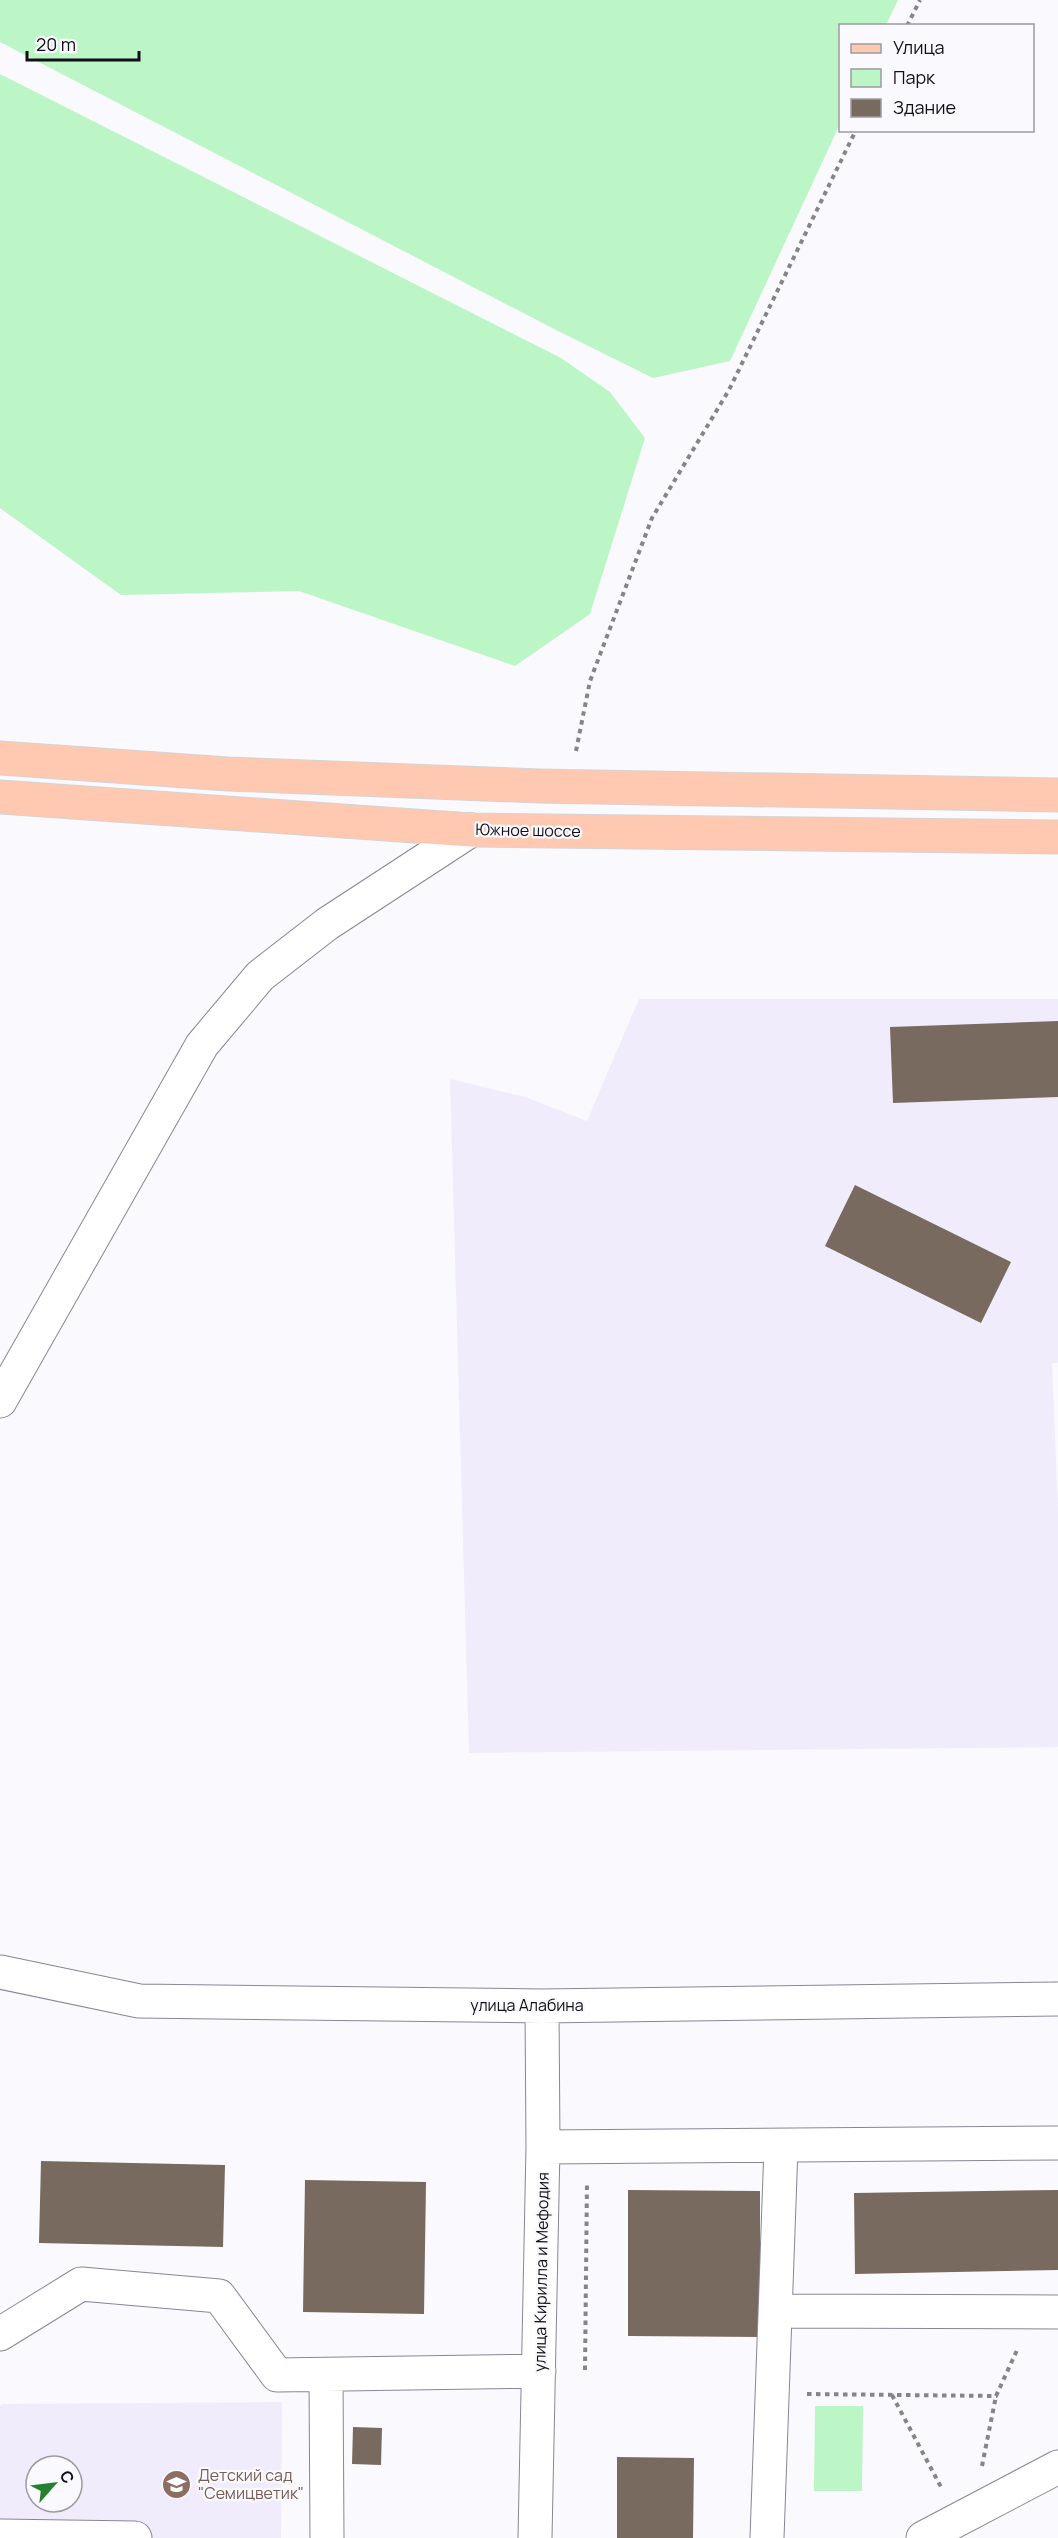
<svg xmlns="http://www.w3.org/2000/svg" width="1058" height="2538" font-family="Manrope,sans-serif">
<rect width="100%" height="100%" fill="#faf9fd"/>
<!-- built -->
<path fill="#f1ecfc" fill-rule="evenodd" d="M639 999H1058V1363H1052L1058 1508V1747L469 1753 450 1079 525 1097 587 1121Z
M282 2402 281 2538H0V2406L3 2404ZM36 2466H72V2502H36Z"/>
<!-- green -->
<path fill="#bcf5c6" d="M0 0H898L886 25 840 26V124L730 361 653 378 558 331 0 42Z
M0 74 561 358 610 392 645 438 590 614 515 666 299 591 121 595 0 508Z
M815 2406H863L862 2491H814Z"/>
<!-- building -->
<path fill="#786a5e" d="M1058 1021V1097L893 1103 890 1027Z
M855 1185 1011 1262 981 1323 825 1246Z
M41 2161 225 2165 223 2247 39 2243Z
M305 2180 426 2182 424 2314 303 2312Z
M628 2190 760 2191V2337L628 2336Z
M1058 2190V2270L855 2274 854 2193Z
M353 2427 382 2428 381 2465 352 2464Z
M617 2457 694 2458 693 2538H617Z"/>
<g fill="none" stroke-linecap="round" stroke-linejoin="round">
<defs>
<path id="minor" d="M0 1401 202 1045 260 976 327 924 471 830
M0 1972 139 2001 542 2006 1058 1999
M543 2147 1058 2143
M776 2311 1058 2312
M0 2334 81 2284 219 2296 277 2375 539 2371
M326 2376 327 2538
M0 2536 135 2538
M535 2538 543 2147 542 2006
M767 2538 781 2147
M923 2538 1058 2467"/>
<path id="major" d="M0 758 228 774 539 786 1058 795
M0 797 471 830 1058 837"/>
</defs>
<!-- minor casing -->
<use href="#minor" stroke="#8a8596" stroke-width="35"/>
<!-- major casing -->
<use href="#major" stroke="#d4d4d5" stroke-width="35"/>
<!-- path -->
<path stroke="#868489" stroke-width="4" stroke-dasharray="4.5 4.5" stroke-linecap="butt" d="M907 26 920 0
M576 751 590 681 652 518 729 390 856 130
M585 2370 587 2181
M807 2394 996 2396 1018 2348
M892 2395 941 2487
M982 2466 996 2396"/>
<!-- minor -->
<use href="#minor" stroke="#fff" stroke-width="33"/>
<!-- major -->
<use href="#major" stroke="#fec8b1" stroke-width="33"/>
</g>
<!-- icons -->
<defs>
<symbol id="school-disc" viewBox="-11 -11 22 22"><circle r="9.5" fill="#8d6e63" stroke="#faf9fd"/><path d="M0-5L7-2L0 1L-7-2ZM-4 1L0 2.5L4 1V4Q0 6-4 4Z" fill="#fff"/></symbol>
</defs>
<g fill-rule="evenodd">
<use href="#school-disc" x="160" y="2468" width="33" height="33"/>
</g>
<g text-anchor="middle" stroke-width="4.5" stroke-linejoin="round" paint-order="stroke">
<!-- street labels -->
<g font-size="16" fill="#110f15" stroke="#faf9fd">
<text transform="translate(528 830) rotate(1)" y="6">Южное шоссе</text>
<text x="527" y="2011">улица Алабина</text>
<text transform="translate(541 2272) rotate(-89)" y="6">улица Кирилла и Мефодия</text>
</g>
<!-- education labels -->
<g font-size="16" fill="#785e54" stroke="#faf9fd" text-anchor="start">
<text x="198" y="2481">Детский сад<tspan x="198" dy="18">"Семицветик"</tspan></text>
</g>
</g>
<!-- legend -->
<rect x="839" y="24" width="195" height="108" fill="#faf9fd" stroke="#9d9ba0" stroke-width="1.5"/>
<rect x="851" y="44" width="30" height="9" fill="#fec8b1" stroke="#9d9ba0" stroke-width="1.5"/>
<text x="893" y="54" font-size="18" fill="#110f15">Улица</text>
<rect x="851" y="69" width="30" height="18" fill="#bcf5c6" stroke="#9d9ba0" stroke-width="1.5"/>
<text x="893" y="84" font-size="18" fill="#110f15">Парк</text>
<rect x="851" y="99" width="30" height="18" fill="#786a5e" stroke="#9d9ba0" stroke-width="1.5"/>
<text x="893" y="114" font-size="18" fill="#110f15">Здание</text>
<!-- north arrow -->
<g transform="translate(54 2484) rotate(62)"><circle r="28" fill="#faf9fd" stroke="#9d9ba0" stroke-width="1.5"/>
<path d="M0-4.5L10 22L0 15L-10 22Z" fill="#278030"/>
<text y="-9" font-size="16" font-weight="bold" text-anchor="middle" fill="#110f15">С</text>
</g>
<!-- scale -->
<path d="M27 51v9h112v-9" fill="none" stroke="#110f15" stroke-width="3"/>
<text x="36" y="51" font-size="18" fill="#110f15" stroke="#faf9fd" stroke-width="4.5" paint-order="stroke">20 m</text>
</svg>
